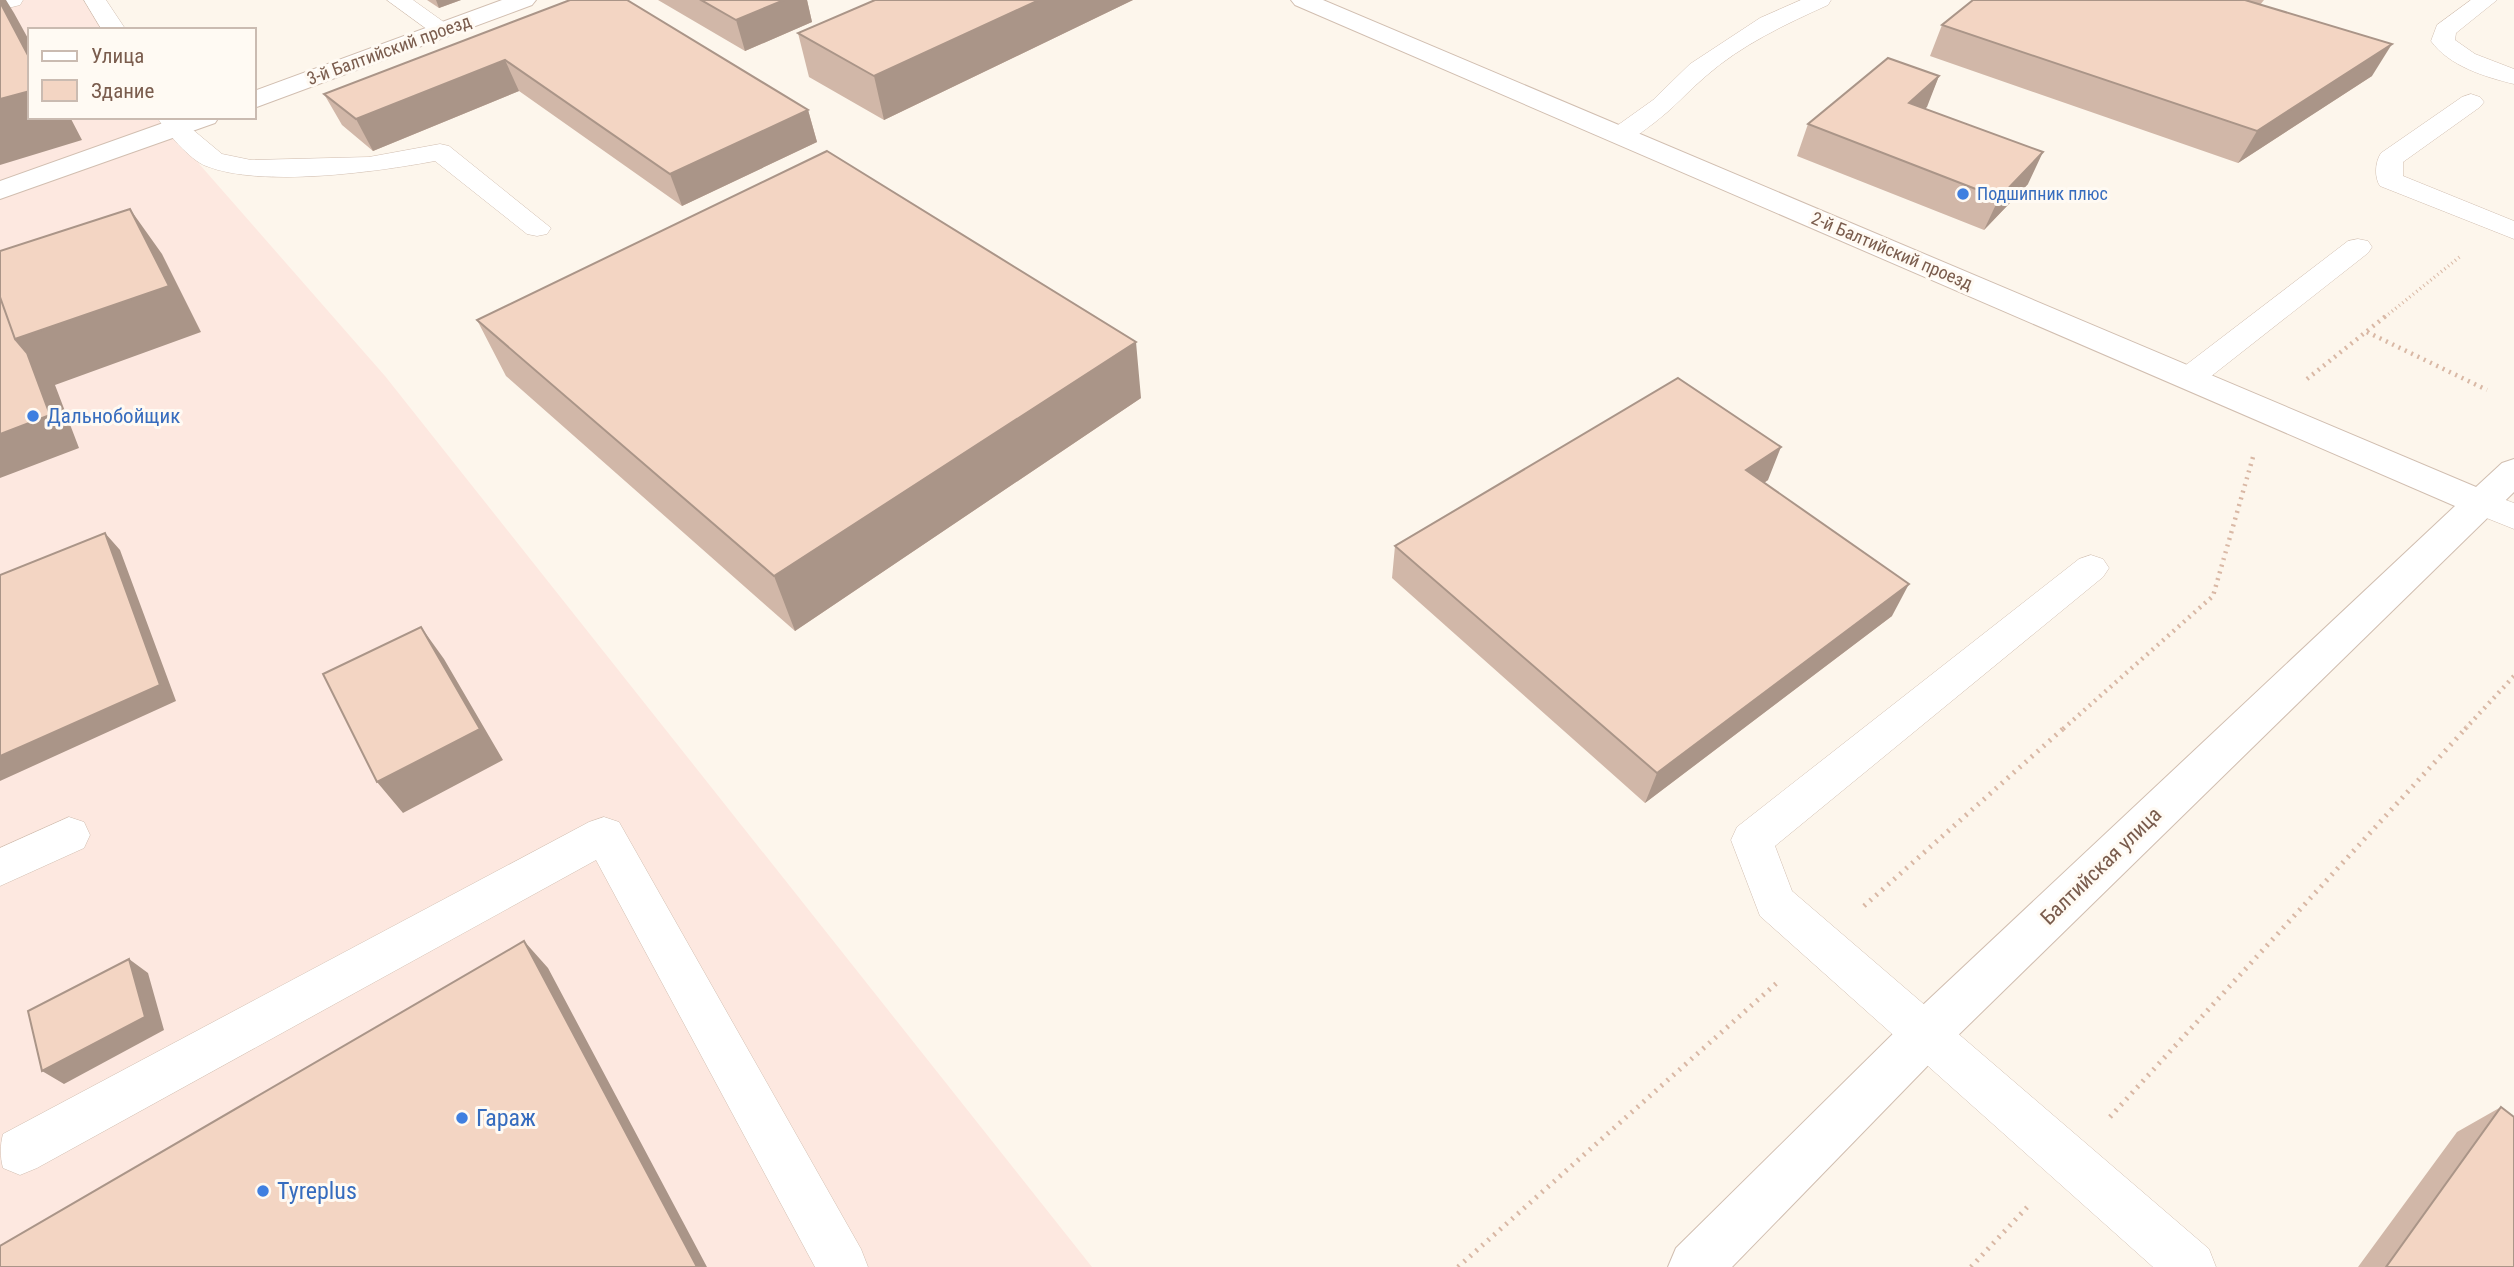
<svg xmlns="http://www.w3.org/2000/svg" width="2514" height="1267" font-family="'Roboto Condensed',sans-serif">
<rect width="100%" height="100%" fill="#fdf6ec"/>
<!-- commercial -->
<path fill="#fde8e0" d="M0 0H83L102 30H30V117H158L385 376 1092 1267H0Z"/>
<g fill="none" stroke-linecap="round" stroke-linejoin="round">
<defs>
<path id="service" d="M0 0H23L20 5 0 10Z
M84 0H106L126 30H102Z
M387 0H413L455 30 451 35H435Z
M1801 0H1831L1828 5C1786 24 1741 45 1706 76 1688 91 1673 109 1654 123 1640 133 1629 145 1611 140L1607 135 1611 130 1653 100 1690 64 1760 18Z
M2471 0H2497L2456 33 2455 40 2475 54 2514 69V84C2485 77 2449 66 2431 41L2437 25Z
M2471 94 2480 97 2484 102 2480 107 2403 162V176L2514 221V239L2380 186C2374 177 2375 162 2381 153L2462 97Z
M157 117H183L186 124 222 154 251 160 369 157 440 144 449 146 551 228 547 234 537 236 527 234 435 161C376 172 261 188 206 166 190 160 166 132 157 117Z
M2358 239 2368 241 2372 247 2368 253 2200 385 2189 388 2178 385 2173 378 2178 371 2348 241Z
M2481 491 2514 503V529L2469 511 2464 503 2469 495Z
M2091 555 2103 559 2109 568 2103 577 1775 846 1792 891 2209 1249 2216 1267H2153L1760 916 1731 840 1737 827 2079 559Z
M69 817 84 822 90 835 84 848 0 886V848Z
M604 817 619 822 861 1249 868 1267H815L596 860 37 1168 20 1175 3 1168C0 1157 0 1145 3 1134L589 822Z"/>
<path id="minor" d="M502 0H536L532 5 254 108V91Z
M1291 0H1323L2476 487 2502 463 2514 459V492L1944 1049 1732 1267H1668L1676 1248 1910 1017 2455 506 1295 5Z
M180 117H219L215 123 0 199V181Z"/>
</defs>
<!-- service casing -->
<use href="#service" stroke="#d1beb0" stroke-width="1"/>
<!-- minor casing -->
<use href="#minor" stroke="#d1beb0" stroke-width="2"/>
<!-- path-far2 -->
<path stroke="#d9b8a5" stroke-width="3.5" stroke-dasharray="1 3.5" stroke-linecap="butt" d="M2385 317 2462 255"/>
<!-- path-far1 -->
<path stroke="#d9b8a5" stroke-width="4.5" stroke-dasharray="2 5" stroke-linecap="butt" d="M2367 332 2487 390
M2307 379 2387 315
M2063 729 2213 596 2253 457
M2465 729 2514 676"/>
<!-- path -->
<path stroke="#d9b8a5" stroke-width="5" stroke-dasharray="2 6" stroke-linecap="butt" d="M1864 906 2065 727
M2110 1117 2467 727
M1458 1267 1779 981
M1971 1267 2031 1203"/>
<!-- service -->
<use href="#service" fill="#fff" fill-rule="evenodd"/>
<!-- minor -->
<use href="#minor" fill="#fff" fill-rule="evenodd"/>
</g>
<!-- wall -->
<path fill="#d1b7a8" d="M427 0H461L439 8Z
M570 0 808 110 817 142 682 206 519 91 373 151 342 125 324 94Z
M658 0H807L812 22 745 51Z
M875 0H1133L884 120 809 77 798 33Z
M1973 0H2264L2260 5 2372 76 2238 163 1930 56 1942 25Z
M1939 76 1925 109 2028 184 1984 230 1797 156 1808 124Z
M477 320 1141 398 795 631 506 376Z
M1768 480 1764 483 1892 616 1645 803 1392 578 1395 546Z
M2501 1107 2514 1267H2358L2457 1132Z"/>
<!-- shaded-wall -->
<path fill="#aa9588" d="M0 0H6L14 13 30 42V59L0 2Z
M436 0H461L439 8Z
M784 0H807L812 22 745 51 736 20Z
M1039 0H1133L884 120 874 76Z
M2392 44 2372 76 2238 163 2257 131Z
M505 60 519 91 373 151 356 119Z
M1939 76 1927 107 1897 135 1909 103Z
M30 91V117H70L82 140 0 165V99Z
M808 110 817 142 682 206 670 174Z
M2043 152 2028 184 1984 230 1999 198Z
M130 209 162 254 201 332 55 385 79 448 0 478V434L15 339Z
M1136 342 1141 398 795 631 774 576Z
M1781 447 1768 480 1734 503 1746 470Z
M105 533 120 550 176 701 0 781V756Z
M1909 584 1892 616 1645 803 1657 773Z
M421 627 444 659 503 760 403 813 377 782Z
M524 941 548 968 707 1267H697Z
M129 959 148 973 164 1030 64 1084 42 1071Z"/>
<!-- building -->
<path fill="#f3d5c3" stroke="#aa9588" stroke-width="2" d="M570 0H627L808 110 670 174 505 60 356 119 324 94Z
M701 0H784L736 20Z
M875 0H1039L874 76 798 33Z
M1973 0H2245L2392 44 2257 131 1942 25Z
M0 2 30 59V91L0 99Z
M1888 58 1939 76 1909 103 2043 152 1999 198 1808 124Z
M827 151 1136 342 774 576 477 320Z
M130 209 169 286 15 339 0 297V251Z
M0 297 15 339 27 353 50 415 0 434Z
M1678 378 1781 447 1746 470 1909 584 1657 773 1395 546Z
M105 533 160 685 0 756V575Z
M421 627 480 729 377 782 323 674Z
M524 941 697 1267H0V1246Z
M129 959 145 1017 42 1071 28 1011Z
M2501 1107 2514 1117V1267H2386Z"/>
<!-- markers -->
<g fill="#3f7fe0" stroke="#fffaf3" stroke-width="2.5">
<circle cx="1963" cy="194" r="7"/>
<circle cx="33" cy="416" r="7"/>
<circle cx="462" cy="1118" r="7"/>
<circle cx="263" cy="1191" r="7"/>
</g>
<g text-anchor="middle" stroke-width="6" stroke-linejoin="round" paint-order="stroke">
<!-- far-street labels -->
<g font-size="18" fill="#7a5c4d" stroke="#fffaf3">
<text transform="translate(389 50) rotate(-20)" y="6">3-й Балтийский проезд</text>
<text transform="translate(1892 251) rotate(23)" y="6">2-й Балтийский проезд</text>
</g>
<!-- far-shop labels -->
<g font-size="18" fill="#366cbe" stroke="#fffaf3" text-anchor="start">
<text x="1977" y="200">Подшипник плюс</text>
</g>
<!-- shop labels -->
<g font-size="21" fill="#366cbe" stroke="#fffaf3" text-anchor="start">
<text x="47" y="423">Дальнобойщик</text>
</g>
<!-- street labels -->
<g font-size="21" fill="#7a5c4d" stroke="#fffaf3">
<text transform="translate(2101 866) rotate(-44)" y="7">Балтийская улица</text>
</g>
<!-- near-shop labels -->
<g font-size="24" fill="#366cbe" stroke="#fffaf3" text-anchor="start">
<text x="476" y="1126">Гараж</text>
<text x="277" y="1199">Tyreplus</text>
</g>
</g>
<!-- legend -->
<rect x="28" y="28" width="228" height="91" fill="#fffaf3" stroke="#cabbb1" stroke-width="2"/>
<rect x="42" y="51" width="35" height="10" fill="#ffffff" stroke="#cabbb1" stroke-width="2"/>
<text x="91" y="63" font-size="21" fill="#7a5c4d">Улица</text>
<rect x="42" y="80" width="35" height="21" fill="#f3d5c3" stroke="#cabbb1" stroke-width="2"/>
<text x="91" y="98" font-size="21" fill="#7a5c4d">Здание</text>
</svg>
